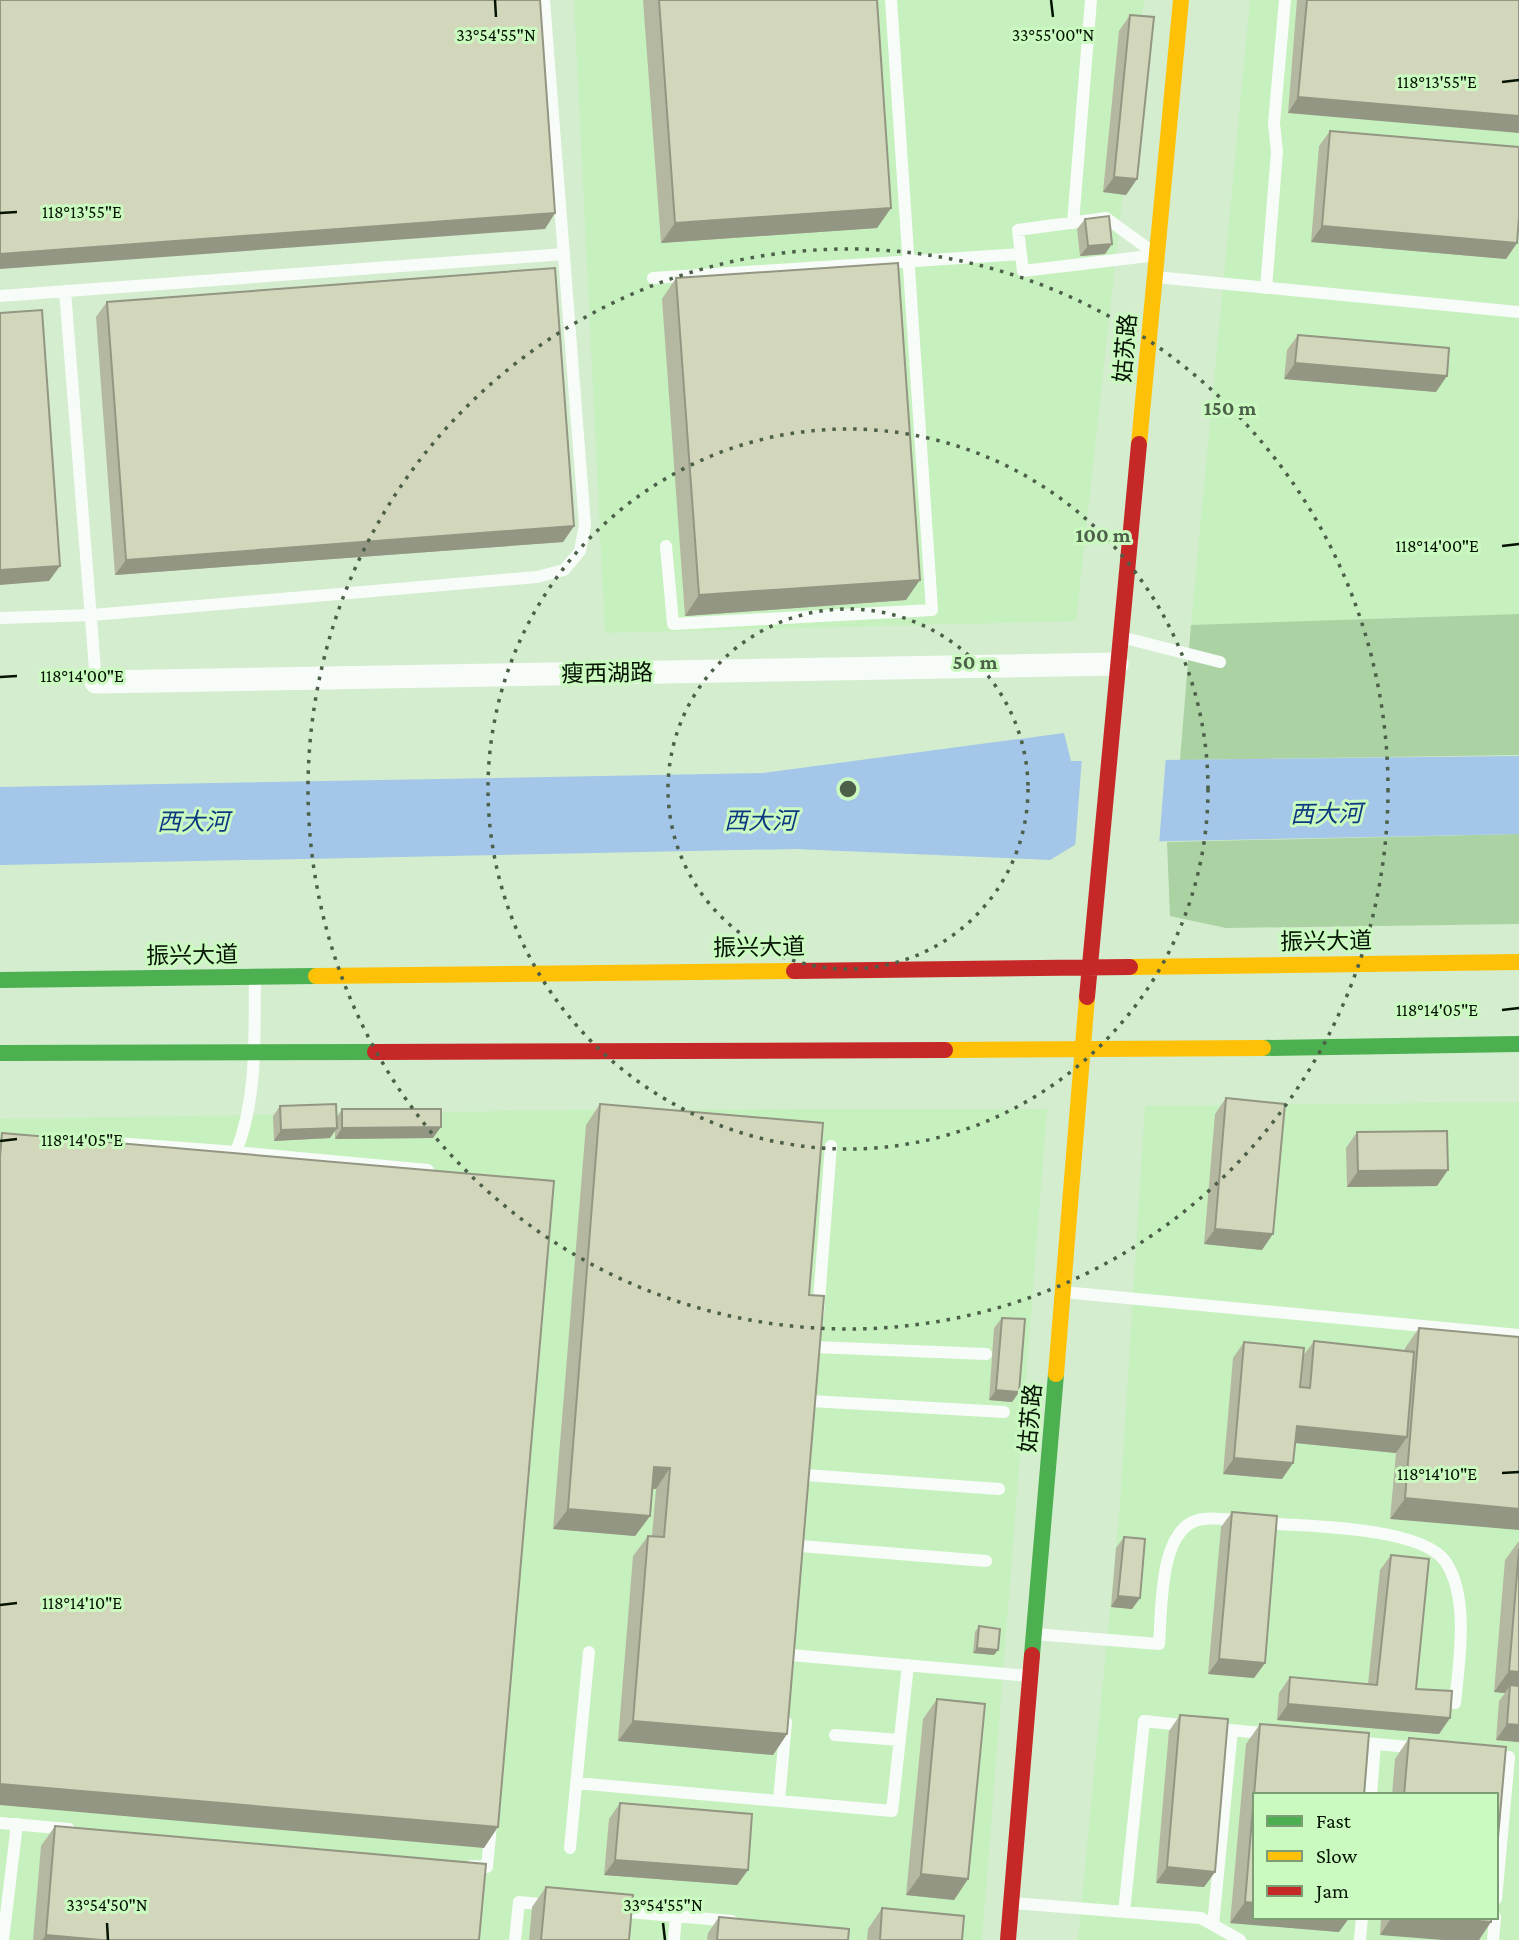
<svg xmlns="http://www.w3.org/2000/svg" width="1519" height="1940" font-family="'Crimson Pro','Noto Sans SC',serif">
<rect width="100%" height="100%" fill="#d3edce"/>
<!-- built -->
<path fill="#c7f0bf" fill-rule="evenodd" d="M574 0H1144L1076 621 605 633Z
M1250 0H1519V614L1191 625Z
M1519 1102V1940H1078L1120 1505 1145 1106ZM1255 1795H1496V1917H1255Z
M1047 1109 982 1940H0V1119L567 1110Z"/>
<!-- forest -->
<path fill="#abd2a3" d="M1519 614V755L1180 760 1191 625Z
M1519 834V924L1226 928 1170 916 1167 842Z"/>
<!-- water -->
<path fill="#a3c6e9" d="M1064 733 1071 761 1519 756V834L1078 843 1050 860 795 849 0 865V787L763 773Z"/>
<!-- pier -->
<path fill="#d3edce" d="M1166 756 1159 845 1079 846 1075 849 1082 757Z"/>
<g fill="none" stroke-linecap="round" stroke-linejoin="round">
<!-- lane -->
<path stroke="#f8fcf8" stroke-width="12" d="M1106 218 1157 255 1023 271 1018 230Z
M1073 223 1091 0
M1155 277 1519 312
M653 278 1021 254
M1266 288 1277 152 1274 123 1285 0
M65 291 96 682
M0 296 564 254
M666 546 673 624 932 610 891 0
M0 618 92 615 537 577 564 570 580 551 585 525 544 0
M1121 637 1220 662
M91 1141 236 1152 428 1170
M236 1152C258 1096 254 1036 255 977
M1063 1292 1519 1335
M818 1313 831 1146
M815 1347 986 1354
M811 1401 1004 1412
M805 1475 999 1489
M1260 1523C1302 1526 1420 1526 1445 1561 1470 1597 1459 1662 1455 1703
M800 1546 986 1561
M1034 1634 1159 1644C1162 1610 1158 1524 1203 1519 1215 1517 1230 1520 1242 1521
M791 1655 1030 1676
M1212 1728 1270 1734
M835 1735 900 1740
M1355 1742 1420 1748
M1490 1755 1509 1757 1496 1899
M576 1783 892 1811 908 1665
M1371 1795 1375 1744
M779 1801 786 1722
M0 1823 69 1829
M570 1848 589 1652
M471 1866 487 1867 491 1825
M1012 1903 1201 1918 1240 1940
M617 1911 732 1921
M1124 1912 1144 1721 1190 1726
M1213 1925 1232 1730
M3 1940 17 1824
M515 1940 519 1902 550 1905
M674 1940 676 1916
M1360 1940 1362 1917
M1493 1940 1495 1917"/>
<!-- street -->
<path stroke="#f8fcf8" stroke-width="23" d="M96 682 1117 664"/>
<!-- fast -->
<path stroke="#4caf50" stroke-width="16" d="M0 980 316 976
M1263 1048 1519 1044
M0 1053 375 1052
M1032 1655 1056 1374"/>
<!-- slow -->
<path stroke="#ffc107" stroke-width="16" d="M1139 444 1181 0
M1130 967 1519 962
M316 976 794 971
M945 1050 1263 1048
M1056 1374 1087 997"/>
<!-- jam -->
<path stroke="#c62828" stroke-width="16" d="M794 971 1130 967
M1087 997 1139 444
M375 1052 945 1050
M1008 1940 1032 1655"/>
</g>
<!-- wall -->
<path fill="#b5b8a0" d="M643 0H877L891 208 877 228 661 243Z
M1297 0H1519L1288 113Z
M1130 15 1137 179 1126 195 1103 192 1119 31Z
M1330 131 1517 243 1506 259 1311 242 1319 146Z
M1085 219 1105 254 1080 256 1077 229Z
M676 278 906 600 685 616 662 299Z
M107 302 574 526 563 542 115 575 96 317Z
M1298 335 1436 392 1284 379 1287 350Z
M1226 1098 1262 1250 1204 1244 1215 1114Z
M600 1104 809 1295 787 1734 773 1755 618 1741 633 1556 648 1536H652L656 1489H652L650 1516 635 1536 553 1529 586 1125Z
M280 1106 337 1117 342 1109 433 1138 335 1139V1131L330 1138 274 1141 273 1116Z
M1357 1132 1437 1186 1347 1187 1346 1148Z
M1002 1318 1019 1392 1012 1402 989 1400 994 1328Z
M1419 1328 1519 1337 1390 1519 1396 1453 1295 1443 1293 1463 1282 1479 1223 1474 1233 1358 1244 1342 1301 1387 1303 1356 1314 1341 1405 1351V1348Z
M1232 1512 1265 1663 1254 1678 1208 1674 1221 1527Z
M1124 1537 1140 1598 1132 1609 1111 1607 1116 1548Z
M1519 1541V1742L1496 1740 1499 1701 1505 1693 1494 1692 1505 1560Z
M1391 1555 1416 1689 1450 1718 1439 1734 1277 1720 1279 1693 1290 1677 1368 1684 1380 1570Z
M979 1626 994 1655 973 1653 975 1632Z
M937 1699 968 1879 954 1900 906 1895 923 1719Z
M1180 1715 1215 1872 1204 1887 1156 1883 1169 1731Z
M1260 1724 1339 1932 1230 1923 1246 1744Z
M1409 1738 1496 1795H1392L1395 1759Z
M620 1803 748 1870 737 1885 604 1875 609 1819Z
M55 1826 479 1940H33L41 1846Z
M546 1887 629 1940H529L532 1907Z
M882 1908 962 1940H867L868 1929Z
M719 1917 848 1940H707L708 1933Z
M1381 1917H1491L1380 1935Z"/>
<!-- shaded-wall -->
<path fill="#939682" d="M1298 97 1519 116V133L1288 113Z
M1114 177 1137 179 1126 195 1103 192Z
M891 208 877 228 661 243 675 223Z
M555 213 545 229 0 269V254Z
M1322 226 1517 243 1506 259 1311 242Z
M1112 244 1105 254 1080 256 1088 246Z
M1295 363 1447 376 1436 392 1284 379Z
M574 526 563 542 115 575 126 560Z
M60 566 49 581 0 585V570Z
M920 580 906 600 685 616 699 595Z
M441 1127 433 1138 335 1139 342 1128Z
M337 1128 330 1138 274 1141 281 1130Z
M1448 1170 1437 1186 1347 1187 1358 1171Z
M1215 1229 1273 1234 1262 1250 1204 1244Z
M996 1390 1019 1392 1012 1402 989 1400Z
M1297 1426 1407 1437 1396 1453 1286 1442Z
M1234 1458 1293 1463 1282 1479 1223 1474Z
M654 1467 670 1468 656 1489 639 1488Z
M1405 1498 1519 1509V1530L1390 1519Z
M568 1509 650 1516 635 1536 553 1529Z
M1118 1596 1140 1598 1132 1609 1111 1607Z
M977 1648 998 1650 994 1655 973 1653Z
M1219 1659 1265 1663 1254 1678 1208 1674Z
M1509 1671 1519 1672V1694L1510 1685 1505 1693 1494 1692Z
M1288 1704 1450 1718 1439 1734 1277 1720Z
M633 1721 787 1734 773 1755 618 1741Z
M1507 1724 1519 1725V1742L1496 1740Z
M0 1784 498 1827 484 1848 0 1805Z
M615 1860 748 1870 737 1885 604 1875Z
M1167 1867 1215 1872 1204 1887 1156 1883Z
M921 1874 968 1879 954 1900 906 1895Z
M1245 1902 1255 1903V1917H1350L1339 1932 1230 1923Z
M1392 1917H1431L1491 1922 1479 1940H1443L1380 1935Z
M46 1935 101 1940H42Z"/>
<!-- building -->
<path fill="#d2d6ba" stroke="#939682" stroke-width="2" d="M0 0H540L555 213 0 254Z
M659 0H877L891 208 675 223Z
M1307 0H1519V116L1298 97Z
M1130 15 1154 17 1137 179 1114 177Z
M1330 131 1519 147V217L1517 243 1322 226Z
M1109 216 1112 244 1088 246 1085 219Z
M898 263 920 580 699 595 676 278Z
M555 268 574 526 126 560 107 302Z
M42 310 60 566 0 570V313Z
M1298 335 1449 348 1447 376 1295 363Z
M1226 1098 1285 1104 1273 1234 1215 1229Z
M336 1104 337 1128 281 1130 280 1106Z
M600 1104 823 1123 809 1295 824 1296 787 1734 633 1721 648 1536 664 1537 670 1468 654 1467 650 1516 568 1509Z
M342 1109H441V1127L342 1128Z
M1447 1131 1448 1170 1358 1171 1357 1132Z
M2 1133 554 1181 498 1827 0 1784V1157Z
M1002 1318 1025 1319 1019 1392 996 1390Z
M1419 1328 1519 1337V1509L1405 1498Z
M1314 1341 1414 1352 1407 1437 1297 1426 1293 1463 1234 1458 1244 1342 1304 1348 1300 1387 1310 1388Z
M1232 1512 1277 1516 1265 1663 1219 1659Z
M1124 1537 1145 1539 1140 1598 1118 1596Z
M1519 1549V1672L1509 1671Z
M1391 1555 1429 1559 1416 1689 1452 1691 1450 1718 1288 1704 1290 1677 1377 1685Z
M979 1626 1000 1629 998 1650 977 1648Z
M1510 1685 1519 1686V1725L1507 1724Z
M937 1699 985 1704 968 1879 921 1874Z
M1180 1715 1228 1719 1215 1872 1167 1867Z
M1260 1724 1369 1733 1364 1795H1255V1903L1245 1902Z
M1409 1738 1506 1747 1496 1860V1795H1404Z
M620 1803 752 1814 748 1870 615 1860Z
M55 1826 486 1864 479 1940H101L46 1935Z
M546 1887 633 1895 629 1940H541Z
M882 1908 964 1916 962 1940H880Z
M719 1917 849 1929 848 1940H717Z
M1431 1917H1491V1922Z"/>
<!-- ticks -->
<path fill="none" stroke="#041302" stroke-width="2.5" d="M495 0 496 17M1051 0 1053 17M1502 82 1519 80M0 213 17 212M1502 546 1519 544M0 677 17 676M1502 1010 1519 1008M0 1141 17 1139M1502 1473 1519 1472M0 1605 17 1603M107 1923 108 1940M663 1923 665 1940"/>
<!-- distance rings -->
<g fill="none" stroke="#4c5f49" stroke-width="3.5" stroke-dasharray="3.5 7">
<circle cx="848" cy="789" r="180"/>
<circle cx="848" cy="789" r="360"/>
<circle cx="848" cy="789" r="540"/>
</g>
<g text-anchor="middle" stroke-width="6" stroke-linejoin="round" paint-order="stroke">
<!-- street labels -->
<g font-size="23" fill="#041302" stroke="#cbfac1">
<text transform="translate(1125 348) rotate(-85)" y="8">姑苏路</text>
<text transform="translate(607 673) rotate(-1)" y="8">瘦西湖路</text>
<text transform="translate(1326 941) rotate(-1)" y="8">振兴大道</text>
<text transform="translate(759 947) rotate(-1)" y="8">振兴大道</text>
<text transform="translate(192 955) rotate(-1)" y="8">振兴大道</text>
<text transform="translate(1030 1418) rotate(-85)" y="8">姑苏路</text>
</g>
<!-- water labels -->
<g font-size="24" font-style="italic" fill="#0b3880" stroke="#cbfac1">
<text transform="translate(1326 814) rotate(-1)" y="8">西大河</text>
<text x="760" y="829">西大河</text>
<text x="193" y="830">西大河</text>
</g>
</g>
<g font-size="18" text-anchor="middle" fill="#041302" stroke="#cbfac1" stroke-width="6" stroke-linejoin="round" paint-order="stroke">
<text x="496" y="41">33°54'55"N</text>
<text x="1053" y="41">33°55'00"N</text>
<text x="1437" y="88">118°13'55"E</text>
<text x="82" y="218">118°13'55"E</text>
<text x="1437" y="552">118°14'00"E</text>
<text x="82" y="682">118°14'00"E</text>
<text x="1437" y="1016">118°14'05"E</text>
<text x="82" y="1146">118°14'05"E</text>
<text x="1437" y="1480">118°14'10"E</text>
<text x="82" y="1609">118°14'10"E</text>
<text x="107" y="1911">33°54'50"N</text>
<text x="663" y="1911">33°54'55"N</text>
</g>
<circle cx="848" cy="789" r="10" fill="#4c5f49" stroke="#cbfac1" stroke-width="3.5"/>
<g font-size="21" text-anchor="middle" font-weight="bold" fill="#4c5f49" stroke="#cbfac1" stroke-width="6" stroke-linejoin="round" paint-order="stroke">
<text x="1230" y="415">150 m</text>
<text x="1103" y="542">100 m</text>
<text x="975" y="669">50 m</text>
</g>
<!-- legend -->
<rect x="1253" y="1793" width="245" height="126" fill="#cbfac1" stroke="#7b9e75" stroke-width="2"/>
<rect x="1267" y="1816" width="35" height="10" fill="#4caf50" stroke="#7b9e75" stroke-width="2"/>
<text x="1316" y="1828" font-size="21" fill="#041302">Fast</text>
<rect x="1267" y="1851" width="35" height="10" fill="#ffc107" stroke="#7b9e75" stroke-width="2"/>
<text x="1316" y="1863" font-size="21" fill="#041302">Slow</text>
<rect x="1267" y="1886" width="35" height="10" fill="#c62828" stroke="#7b9e75" stroke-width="2"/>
<text x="1316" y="1898" font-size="21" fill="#041302">Jam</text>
</svg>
